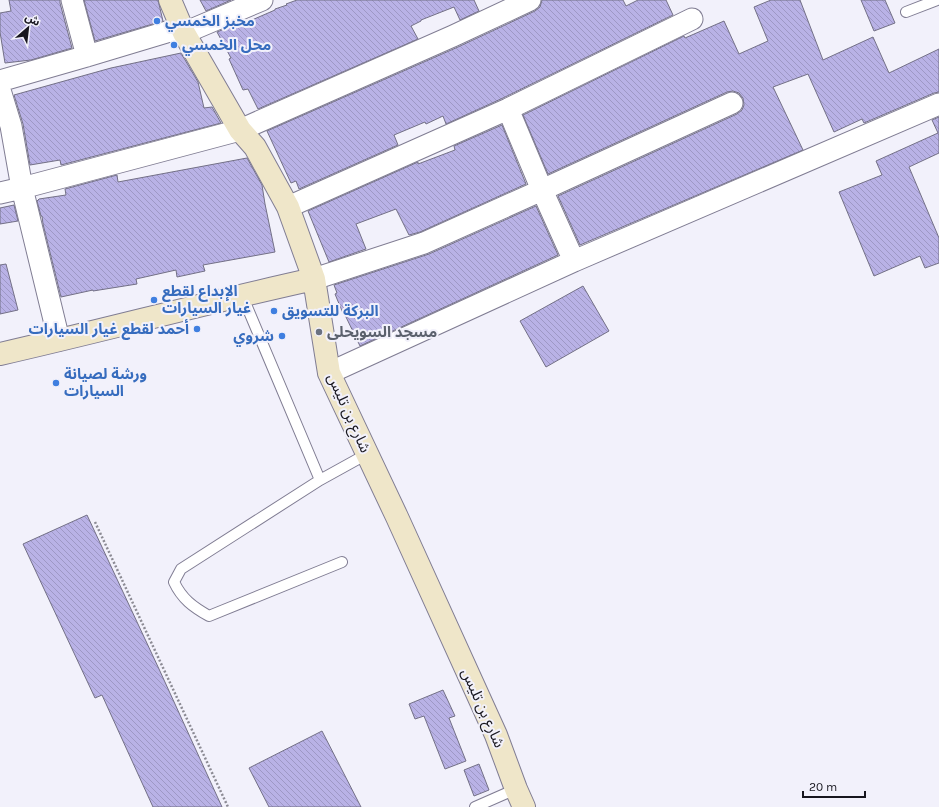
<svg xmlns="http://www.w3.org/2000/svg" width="939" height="807" font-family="Karla,'Noto Sans Arabic',sans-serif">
<defs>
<pattern id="building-back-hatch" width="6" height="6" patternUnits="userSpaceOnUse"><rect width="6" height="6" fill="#b9b2e6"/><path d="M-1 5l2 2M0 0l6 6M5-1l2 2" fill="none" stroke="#9e98c5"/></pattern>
</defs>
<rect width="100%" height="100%" fill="#f2f1fb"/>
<!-- building -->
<path fill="url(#building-back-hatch)" stroke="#737086" d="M9 0H60V3L72 48 31 60 5 63 0 32V13L11 11Z
M84 0H158L163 21 95 41Z
M200 0H231L206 11Z
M297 0H474L479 11 460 20 454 7 421 20V21L411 26 418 39 258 109 248 89 243 90 229 59 231 58 217 32 244 21 245 23 275 10V9L287 5 286 4Z
M542 0H623L626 6 638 0H666L673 15 503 98 446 124 443 116 426 124 425 122 394 135 398 145 299 189 296 181 291 183 267 131 458 47 535 11 540 7Z
M771 0H800L823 60 873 37 889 73 939 49V92L934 93 864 123 862 119 834 132 808 74 773 87 803 150 580 245 558 196 737 114 742 110 744 105 743 98 739 93 733 91 727 92 548 174 523 115 684 36 685 38 724 21 739 54 768 41 754 7Z
M861 0H885L895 23 874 31Z
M181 53 198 82 204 108 212 107 221 123 61 165 60 160 30 165 23 124 14 95 111 68Z
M939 117V153L909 167 939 238V263L925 268 920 256 874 276 839 192 882 175 876 161 938 133 932 120Z
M502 125 526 184 420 232 409 235 396 209 356 224 366 249 329 262 308 211 418 162V164L455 150 454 146Z
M247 158 262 185 265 204 275 252 203 265 205 271 177 277 176 270 136 279 137 284 93 291V290L61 297 43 224 42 216H41L37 201 39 199 66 195 65 189 117 175 118 182Z
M14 205 18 221 0 224V208Z
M536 206 558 255 360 346 345 315 344 316 335 294 337 293 334 285 429 254Z
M6 264 18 310 0 314V265Z
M583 286 609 331 546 367 520 321Z
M87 515 159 669 222 807H153L102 695 95 698 23 544Z
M443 690 455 716 449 718 466 761 445 769 424 716 415 719 409 704Z
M322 731 361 807H269L249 768Z
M479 764 489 790 474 796 464 770Z"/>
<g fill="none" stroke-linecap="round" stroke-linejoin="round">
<defs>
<path id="lane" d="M906 12 937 0
M242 295 320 480
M342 562 209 616C193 607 182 599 174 582L181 569 320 480 367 454
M475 807 516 789"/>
<path id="street" d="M72 0 87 56
M0 81 87 56 170 31 184 33 262 0
M0 90 11 126 22 188 59 340
M508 109 542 190 574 261
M0 193 22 188 240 130 453 36 530 0
M288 207 508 109 692 19
M314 279 424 243 542 190 732 103
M329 373 574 261 939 104"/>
<path id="secondary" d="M170 0 184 33 240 130 255 147 288 207 314 279 329 373 397 517 496 735 516 789 524 807
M0 354C105 330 209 302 314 279"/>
</defs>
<!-- lane casing -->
<use href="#lane" stroke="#807d93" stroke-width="12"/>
<!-- street casing -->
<use href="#street" stroke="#807d93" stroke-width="23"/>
<!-- secondary casing -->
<use href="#secondary" stroke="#807d93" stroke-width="24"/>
<!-- path -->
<path stroke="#8c8b94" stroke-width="2.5" stroke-dasharray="2 2" stroke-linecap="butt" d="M95 522 228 807"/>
<!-- lane -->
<use href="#lane" stroke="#fff" stroke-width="10"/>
<!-- street -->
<use href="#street" stroke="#fff" stroke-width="21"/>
<!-- secondary -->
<use href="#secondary" stroke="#efe6c9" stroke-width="22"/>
</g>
<!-- markers -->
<g fill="#3f7fe0" stroke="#f2f1fb" stroke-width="1.5">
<circle cx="157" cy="21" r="4"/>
<circle cx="174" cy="45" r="4"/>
<circle cx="154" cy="300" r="4"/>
<circle cx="274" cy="311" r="4"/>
<circle cx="197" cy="329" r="4"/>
<circle cx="282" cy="336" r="4"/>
<circle cx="56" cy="383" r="4"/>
</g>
<circle fill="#6b7280" stroke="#f2f1fb" stroke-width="1.5" cx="319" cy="332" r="4"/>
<g text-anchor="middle" stroke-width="4" stroke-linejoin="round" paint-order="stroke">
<!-- shop labels -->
<g font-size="15" font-weight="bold" fill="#366cbe" stroke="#f2f1fb" text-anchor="start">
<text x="165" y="26">مخبز الخمسي</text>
<text x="182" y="50">محل الخمسي</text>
<text x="162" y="296">الإبداع لقطع<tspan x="162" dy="17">غيار السيارات</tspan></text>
<text x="282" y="316">البركة للتسويق</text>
<text x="189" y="334" text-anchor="end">أحمد لقطع غيار السيارات</text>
<text x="274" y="341" text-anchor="end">شروي</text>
<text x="64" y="379">ورشة لصيانة<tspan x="64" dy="17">السيارات</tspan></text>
</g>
<!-- worship labels -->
<g font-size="15" font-weight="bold" fill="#5b616d" stroke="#f2f1fb" text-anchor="start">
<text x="327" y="337">مسجد السويحلى</text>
</g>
<!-- street labels -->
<g font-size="15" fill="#17161e" stroke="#f2f1fb">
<text transform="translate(349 413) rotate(66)" y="5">شارع بن تليس</text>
<text transform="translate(483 708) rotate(66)" y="5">شارع بن تليس</text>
</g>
</g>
<!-- north arrow -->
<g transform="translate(28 28) rotate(28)" stroke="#f2f1fb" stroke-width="3" paint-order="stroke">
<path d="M0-3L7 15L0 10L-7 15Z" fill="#17161e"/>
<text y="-6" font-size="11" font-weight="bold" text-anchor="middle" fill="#17161e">ش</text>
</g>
<!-- scale -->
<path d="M803 791v6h62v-6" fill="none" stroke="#17161e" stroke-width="2"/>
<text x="809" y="791" font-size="12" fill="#17161e" stroke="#f2f1fb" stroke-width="3" paint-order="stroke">20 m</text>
</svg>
